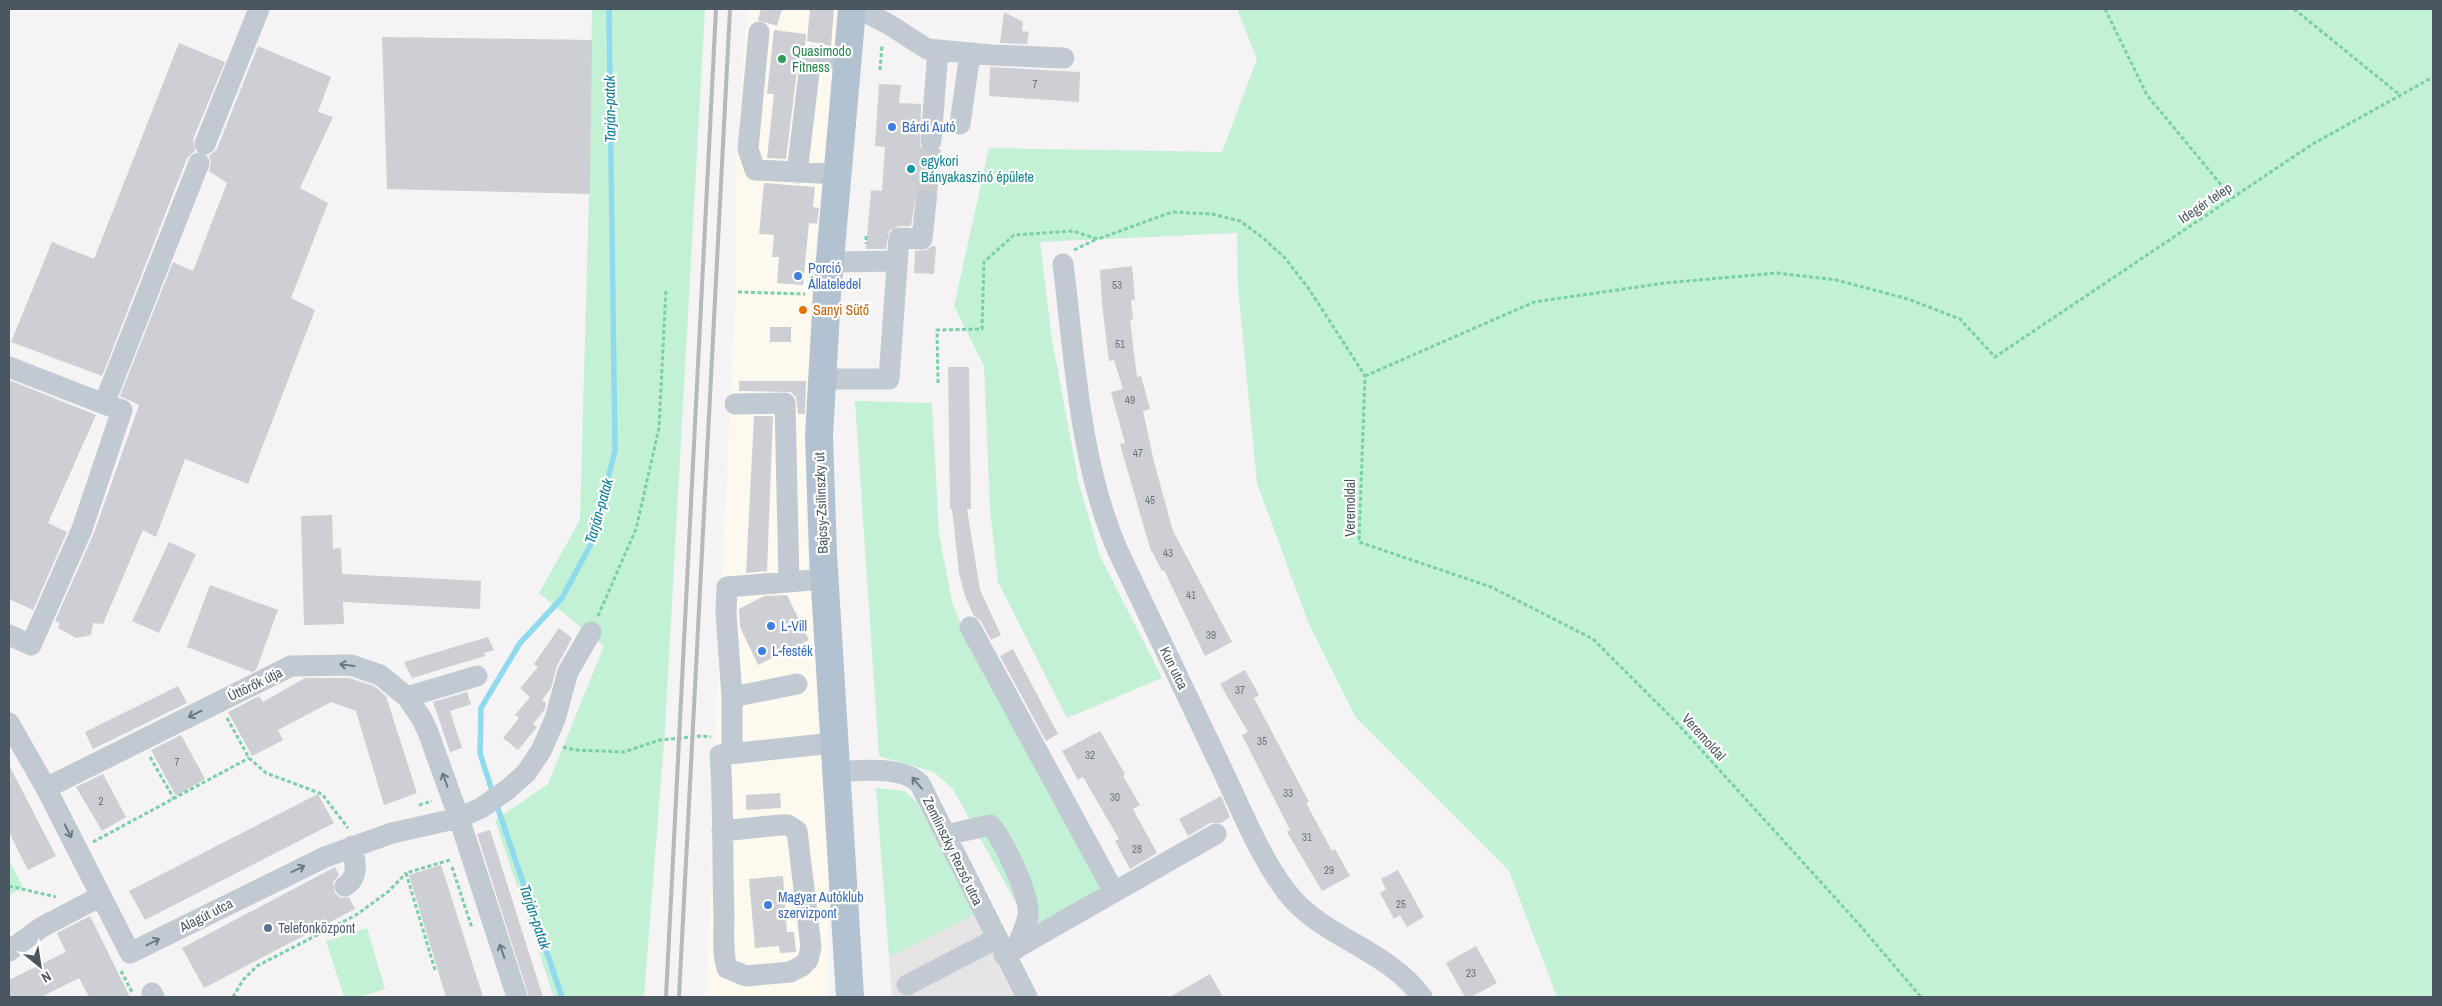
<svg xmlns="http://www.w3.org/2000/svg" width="2442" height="1006" font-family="'Archivo Narrow',sans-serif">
<rect width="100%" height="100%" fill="#f5f3f3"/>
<!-- commercial -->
<path fill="#fdf9ef" d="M749 9H839L812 281 806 506 808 566 828 772V997H707L719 644 736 284V164L746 26Z"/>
<!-- education -->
<path fill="#e6e4e5" d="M975 914 1016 997H892L889 957Z"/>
<!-- green -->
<path fill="#c3f1d5" d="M592 9H705L665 729 644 997H554L495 820 548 784 604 646 539 593 580 520 589 194Z
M1237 9H2433V997H1557L1509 871 1356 718 1308 622 1257 483 1238 289 1237 233 1040 242 1052 339 1079 484 1100 556 1162 678 1067 718 998 582 990 509 984 366 954 306 989 148 1222 152 1257 59Z
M855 401 932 403 939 533 952 602 966 636 1106 888 1031 930 953 789 934 772 879 756Z
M876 788 904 791 916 801 975 914 889 957Z
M9 860 23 887 9 896Z
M367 928 385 989 359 997H344L326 941Z"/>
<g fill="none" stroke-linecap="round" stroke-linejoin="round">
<!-- stream -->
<path stroke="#90daee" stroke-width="5.5" d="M493 794 480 753 481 708 520 643 562 598 591 544 615 451 609 9
M496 803 562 997"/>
</g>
<!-- building -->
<path fill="#cdcfd5" d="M761 9H782L777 26 758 20Z
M810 9H834L831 46 807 41Z
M1004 12 1023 22 1022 31 1029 32 1027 44 1000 43Z
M774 30 806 34 805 45 799 55 786 159 767 158 774 94H767Z
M382 37 592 40 590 194 387 189Z
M179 43 225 62 193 139 195 151 187 158 102 376 11 342 52 242 94 259Z
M258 46 331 77 318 112 333 117 300 188 328 203 291 298 315 310 248 484 185 459 156 537 143 530 103 624 93 623 91 635 76 638 58 628 60 623 55 621 94 533 139 405 120 396 173 262 193 271 227 183 209 171 211 162 209 156 217 149Z
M990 67 1080 72 1079 102 989 96Z
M879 84 901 85 899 103 921 104 920 146 930 153 940 149 934 192 927 189 916 194 911 226H899L889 231 886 249H866L871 190 882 191 885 147 875 146Z
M764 183 815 187 813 207 819 208 817 224 809 223 803 285 777 283 779 257H772L774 235 759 234Z
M932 246 936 247 934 274 914 273 915 251 927 250Z
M1132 266 1135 300H1131L1133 319 1130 320 1137 377 1141 376 1150 409 1143 411 1154 462 1173 531 1232 642 1205 656 1164 570 1162 571 1150 548 1120 444 1125 443 1111 392 1123 389 1114 360 1109 361 1102 304 1100 270Z
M770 327H791V342H770Z
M948 367H969L971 509H967L980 590 1001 635 991 640 981 621 974 616 965 596 959 573 952 509H950Z
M9 380 96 415 48 523 67 532 33 610 9 599Z
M739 381H806L805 414H798L796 397 791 392 739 391Z
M754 416H773L767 571 746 573Z
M332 515 333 549 341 548 342 574 481 581 480 609 343 602 344 624 304 625 301 516Z
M169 542 196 554 159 633 132 621Z
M210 585 278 610 256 670 252 672 187 647Z
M787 595 809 640 758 665 740 627 739 609 764 596Z
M559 628 572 638 557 666 551 688 542 700 546 703 545 709 533 724 537 727 518 750 503 738 519 718 515 715 530 697 520 688 538 667 534 664Z
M488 637 494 650 484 653 485 656 412 678 404 662Z
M1013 649 1058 734 1046 741 1000 656Z
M1245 670 1259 695 1254 698 1309 802 1306 803 1332 851 1335 849 1350 876 1322 891 1287 832 1290 830 1242 735 1248 732 1220 684Z
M305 678H349L374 686 386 696 417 793 384 805 356 711 331 702 278 730 283 740 252 756 228 712 259 696 263 702Z
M178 686 187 703 93 749 85 732Z
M467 692 471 704 450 711 462 748 450 752 433 702Z
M1100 731 1125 774 1123 776 1140 805 1133 809 1157 853 1130 869 1115 841 1119 839 1083 777 1078 780 1062 751Z
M181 735 205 779 176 796 151 750Z
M9 765 56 856 28 870 9 832Z
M103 774 126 817 102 831 76 787Z
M780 793 781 808 746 810V795Z
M318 794 334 823 145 920 129 891Z
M1221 796 1230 817 1221 823H1210L1188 836 1179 819Z
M490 830 543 997H529L477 834Z
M441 865 450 893 483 997H446L409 875Z
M335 867 339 875 333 882 335 893 341 898 349 897 355 909 204 988 182 948Z
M1398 870 1424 917 1407 927 1400 915 1394 919 1380 893 1386 889 1381 879Z
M783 876 787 932H794L796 952 780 953 779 946 755 948 749 879Z
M90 916 130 997H89L79 978 41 997H9V980L66 952 57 933Z
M1476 946 1497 983 1471 997H1465L1446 963Z
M1210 974 1223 997H1170Z"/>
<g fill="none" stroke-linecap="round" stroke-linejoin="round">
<!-- minor-tunnel -->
<path stroke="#caccce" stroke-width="21" stroke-dasharray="21 11" stroke-linecap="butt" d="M926 201 931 141"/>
<!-- path -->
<path stroke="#7ad0a6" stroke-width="3" stroke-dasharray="4 2.5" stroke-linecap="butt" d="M2105 9 2147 95 2232 198
M2294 9 2400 95
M880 70 882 45
M866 236V244
M1074 250 1097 239
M738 292 805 294
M1365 376 1534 302 1665 283 1777 273 1836 280 1908 299 1960 319 1995 357 2311 145 2433 77
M938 383 937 330 982 329 984 262 1014 235 1073 231 1098 239 1172 212 1212 214 1240 221 1262 237 1285 258 1309 289 1365 376 1359 542 1491 587 1593 639 1676 722 1857 922 1921 997
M598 616 636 529 659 428 666 289
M227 718 249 758 266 773 322 794 348 828
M563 747 575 750 624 752 660 740 702 736 711 737
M150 757 174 799
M419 805 432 801
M93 842 249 758
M452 867 472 928
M9 886 56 897
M435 970 406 873 450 860
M121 971 132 992
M233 997 243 980 257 966 356 915 389 891 406 873"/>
<!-- minor -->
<path stroke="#c1cad2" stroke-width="21" d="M859 9 890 25 927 49 991 55 1064 58
M759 32 748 149 755 170 838 174
M960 124 970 53
M931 141 938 51
M205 144 259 9
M797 173 811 56 848 61
M830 262 897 261
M1063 264C1075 359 1079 460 1117 549 1152 622 1186 695 1221 767 1240 807 1260 857 1286 891 1320 937 1386 948 1422 997
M9 367 104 404 199 163
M822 379H889L899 238 922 239 926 201
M735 404 785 403 789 582
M970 627 1114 892
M9 635 31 645 82 529 122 410 104 404
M797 684 732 697 726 613 727 587 824 579
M407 697 477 676
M9 723 46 788 291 666 351 665 380 675 407 697 422 719 428 732 459 818 517 997
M732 754V697
M836 772C858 770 905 766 920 784L1027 997
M46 788 130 953 325 857 392 833 459 818 481 808 507 790 526 773 541 751 555 719 568 672 591 632
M722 831 780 825H788L797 831 811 947 808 960 802 966 790 972 746 976 727 968C722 952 724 931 724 914 722 861 724 808 720 755L833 743
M946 835 990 825C1003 839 1031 897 1028 916 1026 927 1020 938 1016 949
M345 886C360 877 355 861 352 846
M9 951 42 927 101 896
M1004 955 1216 834
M907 985 996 939
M152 993 154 997"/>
<!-- major -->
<path stroke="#b3c2d1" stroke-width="28" d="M850 997 823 554 819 436 827 294 852 9"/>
<!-- rail -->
<path stroke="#b5b8bd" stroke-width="4" d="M666 997 716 9
M679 997 730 9"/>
</g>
<!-- one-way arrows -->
<defs><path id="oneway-shaft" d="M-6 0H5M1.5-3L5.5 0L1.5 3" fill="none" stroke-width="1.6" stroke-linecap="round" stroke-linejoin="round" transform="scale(1.25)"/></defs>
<g stroke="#6e7983">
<use href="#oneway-shaft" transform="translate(347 665) rotate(-173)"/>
<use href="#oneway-shaft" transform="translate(195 714) rotate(154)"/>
<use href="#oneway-shaft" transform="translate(445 780) rotate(-110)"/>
<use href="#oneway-shaft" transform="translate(917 783) rotate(-131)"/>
<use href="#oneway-shaft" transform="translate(68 831) rotate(63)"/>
<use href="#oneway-shaft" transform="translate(298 869) rotate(-25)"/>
<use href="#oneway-shaft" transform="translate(153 942) rotate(-27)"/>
<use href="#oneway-shaft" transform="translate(502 951) rotate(-109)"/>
</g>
<!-- markers -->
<circle fill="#2e9e5b" stroke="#fff" stroke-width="2" cx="782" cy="59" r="5"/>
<g fill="#3f7fe0" stroke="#fff" stroke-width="2">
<circle cx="892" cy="127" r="5"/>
<circle cx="798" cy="276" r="5"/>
<circle cx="771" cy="626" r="5"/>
<circle cx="762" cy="651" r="5"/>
<circle cx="768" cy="905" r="5"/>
</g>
<circle fill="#0f9aa8" stroke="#fff" stroke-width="2" cx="911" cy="169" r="5"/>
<circle fill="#e8710a" stroke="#fff" stroke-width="2" cx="803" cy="310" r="5"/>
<circle fill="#5c6f8a" stroke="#fff" stroke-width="2" cx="268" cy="928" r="5"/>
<g text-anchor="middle" stroke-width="4.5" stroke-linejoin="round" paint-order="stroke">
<!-- number labels -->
<g font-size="11" fill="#6b747e">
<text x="1035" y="88">7</text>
<text x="1117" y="289">53</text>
<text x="1120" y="348">51</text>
<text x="1130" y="404">49</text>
<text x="1138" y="457">47</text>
<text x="1150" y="504">45</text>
<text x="1168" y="557">43</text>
<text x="1191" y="599">41</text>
<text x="1211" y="639">39</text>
<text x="1240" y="694">37</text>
<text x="1262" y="745">35</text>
<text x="1090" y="759">32</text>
<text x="177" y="766">7</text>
<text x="1288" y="797">33</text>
<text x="1115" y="801">30</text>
<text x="101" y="805">2</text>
<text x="1307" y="841">31</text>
<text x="1137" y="853">28</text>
<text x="1329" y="874">29</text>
<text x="1401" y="908">25</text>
<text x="1471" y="977">23</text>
</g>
<!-- leisure labels -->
<g font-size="14" fill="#27864d" stroke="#fff" text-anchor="start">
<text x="792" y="56">Quasimodo<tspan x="792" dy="16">Fitness</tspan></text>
</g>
<!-- shop labels -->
<g font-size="14" fill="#366cbe" stroke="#fff" text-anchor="start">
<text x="902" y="132">Bárdi Autó</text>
<text x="808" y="273">Porció<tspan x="808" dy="16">Állateledel</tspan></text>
<text x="781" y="631">L-Vill</text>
<text x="772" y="656">L-festék</text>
<text x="778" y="902">Magyar Autóklub<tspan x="778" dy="16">szervizpont</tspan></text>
</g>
<!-- culture labels -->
<g font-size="14" fill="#0d838f" stroke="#fff" text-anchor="start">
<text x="921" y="166">egykori<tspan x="921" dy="16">Bányakaszinó épülete</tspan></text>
</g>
<!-- street labels -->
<g font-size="14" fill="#4a5661" stroke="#fff">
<text transform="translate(2205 203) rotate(-34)" y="5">Idegér telep</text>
<text transform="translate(821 503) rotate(-92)" y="5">Bajcsy-Zsilinszky út</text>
<text transform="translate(1350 508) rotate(-90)" y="5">Veremoldal</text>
<text transform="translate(1174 668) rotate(64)" y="5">Kun utca</text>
<text transform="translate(255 684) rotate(-26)" y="5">Úttörők útja</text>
<text transform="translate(1704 737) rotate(48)" y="5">Veremoldal</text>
<text transform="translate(953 851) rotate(64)" y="5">Zemlinszky Rezső utca</text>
<text transform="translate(206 915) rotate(-27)" y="5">Alagút utca</text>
</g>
<!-- food labels -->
<g font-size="14" fill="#c56008" stroke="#fff" text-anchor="start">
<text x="813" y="315">Sanyi Sütő</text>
</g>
<!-- service labels -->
<g font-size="14" fill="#4e5e75" stroke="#fff" text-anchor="start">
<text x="278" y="933">Telefonközpont</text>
</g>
<!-- water labels -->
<g font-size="15" font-style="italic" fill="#0c7c9b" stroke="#fff">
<text transform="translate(610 109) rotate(-91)" y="5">Tarján-patak</text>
<text transform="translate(599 511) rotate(-74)" y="5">Tarján-patak</text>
<text transform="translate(535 917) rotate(71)" y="5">Tarján-patak</text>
</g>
</g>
<!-- border -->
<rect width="2442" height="1006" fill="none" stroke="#4a5661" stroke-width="20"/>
<!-- north arrow -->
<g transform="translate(40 966) rotate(150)" stroke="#ffffff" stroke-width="4" paint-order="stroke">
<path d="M0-4L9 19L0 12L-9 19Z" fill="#4a5661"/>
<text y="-8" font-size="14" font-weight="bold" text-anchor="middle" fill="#4a5661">N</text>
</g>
</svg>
